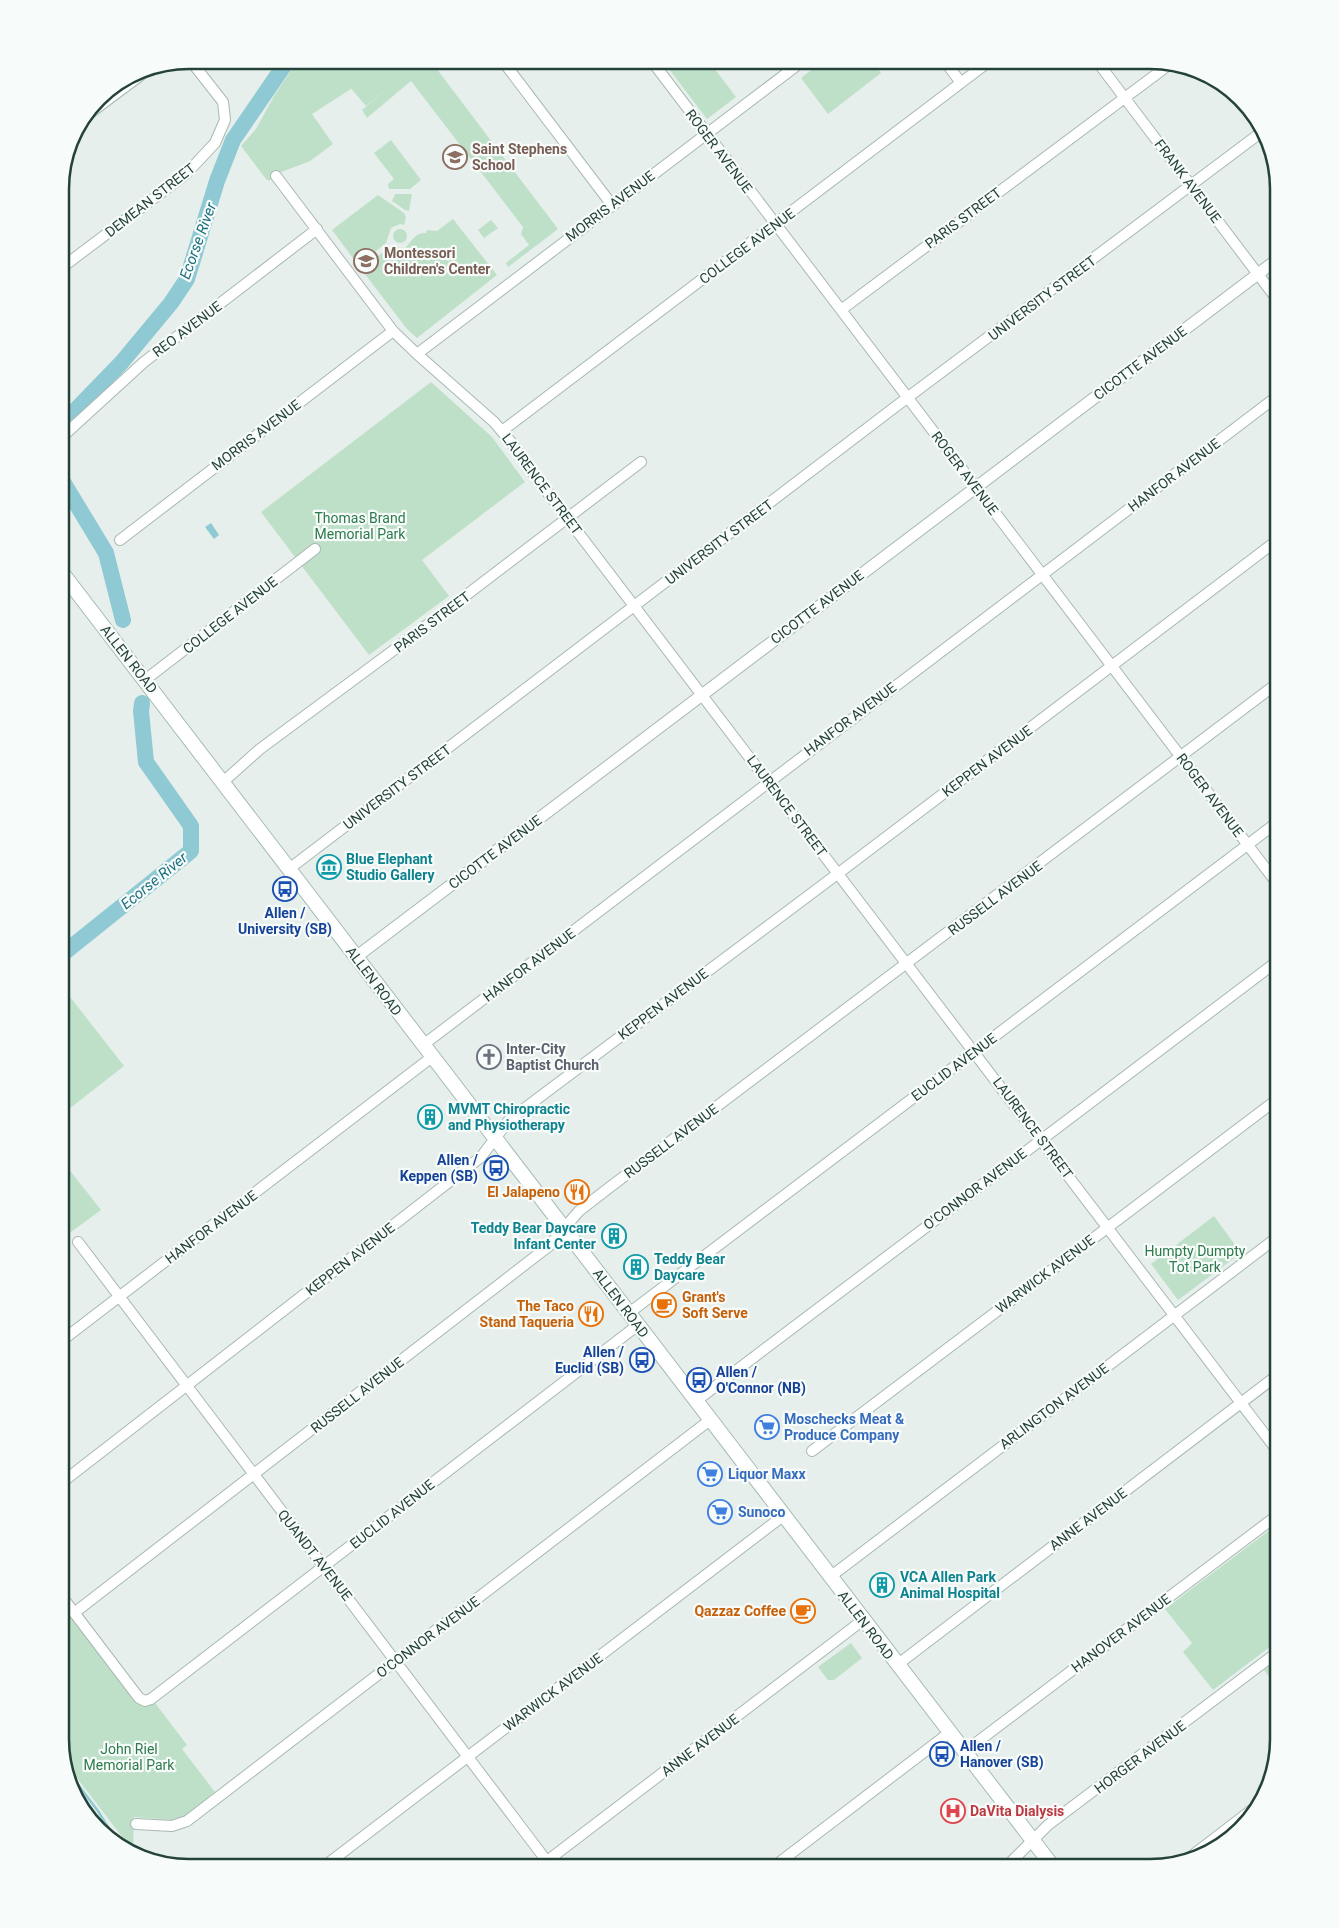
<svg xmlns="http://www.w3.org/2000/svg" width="1339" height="1928" font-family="Roboto,sans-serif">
<rect width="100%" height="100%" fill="#e6efeb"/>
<!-- green -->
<path fill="#bfe0c8" d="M298 60H430L558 229 508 267 506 263 529 245 521 234 523 227 411 81 367 118 362 110 391 85 366 106 348 85 351 89 312 114 333 144 310 161 279 173 269 181 266 179 241 146 256 129 274 96Z
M680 60H708L736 97 707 119 669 69Z
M824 60H872L881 73 828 114 801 78Z
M391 140 421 180 410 189H389L388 184 394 179 374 153Z
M395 194H412L409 211 405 210 392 201Z
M378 195 404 213 406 217 404 225 400 224 391 228 386 243 358 265 332 230Z
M453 219 497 275 417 338 407 329 361 269 390 247 405 248C412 241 415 232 426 233L427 230 437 231Z
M491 220 498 228 484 238 478 230Z
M393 236a7 7 0 1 1 14 0a7 7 0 1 1-14 0Z
M431 382 492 437 525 482 422 560 449 596 369 655 261 512Z
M60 984 124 1066 60 1116Z
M60 1158 101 1210 71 1232 60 1218Z
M1214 1216 1241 1253 1178 1300 1151 1264Z
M1279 1523V1640L1213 1690 1183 1652 1192 1643 1165 1609Z
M60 1603 134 1700C142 1706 147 1707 155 1703L187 1745 182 1749 215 1792 182 1818 173 1820 134 1817 133 1851 67 1765 60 1739Z
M851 1643 862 1658 834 1680H828L818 1667Z
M1279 1658V1689L1264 1670Z"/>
<!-- water -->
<path fill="#8ec9d4" d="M211 523 219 535 214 539 205 527Z"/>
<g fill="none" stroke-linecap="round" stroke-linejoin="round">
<!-- stream -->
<path stroke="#8ec9d4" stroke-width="2.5" d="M69 1773 98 1811 120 1847"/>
<!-- river -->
<path stroke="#8ec9d4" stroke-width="16" d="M60 426 122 362 171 303 187 279 217 181 233 140 288 60
M60 477 106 553 123 620
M60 956 191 851V826L146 762 141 711 142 703"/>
<defs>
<path id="minor" d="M502 60 612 205
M651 60 1279 886
M944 60 961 83
M1096 60 1279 302
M276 176 393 331 417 354 494 422 511 442 532 472 1279 1453
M60 269 186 174 215 143 225 120 223 102 190 60
M841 310 1170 64
M417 354 804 60
M502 431 991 60
M63 436 144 362 317 229
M120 540 393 331
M145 680 315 549
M223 782 260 749 406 641 641 462
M289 869 899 404 1263 131
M423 1045 1279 395
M78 1242 552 1868
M629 1313 1279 821
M60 1342 432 1057
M696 1401 1279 960
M812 1451 1279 1098
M60 1484 481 1157 509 1120 848 866 1279 539
M830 1577 1279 1236
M60 1594 139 1698 145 1701 151 1699 638 1325
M74 1613 549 1246 579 1211 610 1187 1279 682
M897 1665 1279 1374
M964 1752 1279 1514
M136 1824 172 1826 187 1821 710 1420
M1189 1858 1262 1802
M322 1868 783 1516
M536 1868 547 1861 863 1620
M772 1868 949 1733
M1005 1868 1048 1825 1279 1651"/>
<path id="tertiary" d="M356 957 1279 258"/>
<path id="secondary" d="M88 112 147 68
M60 570 1054 1868"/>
</defs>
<!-- minor casing -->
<use href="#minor" stroke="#a8b8b2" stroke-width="12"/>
<!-- tertiary casing -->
<use href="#tertiary" stroke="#a8b8b2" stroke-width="13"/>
<!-- secondary casing -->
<use href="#secondary" stroke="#a4bbb3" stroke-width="16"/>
<!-- minor -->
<use href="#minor" stroke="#fff" stroke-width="10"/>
<!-- tertiary -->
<use href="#tertiary" stroke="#fff" stroke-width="11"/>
<!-- secondary -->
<use href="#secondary" stroke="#fff" stroke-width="14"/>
</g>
<!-- icons -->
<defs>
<symbol id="school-ring" viewBox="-11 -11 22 22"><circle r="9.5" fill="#f7fbf9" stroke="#8d6e63" stroke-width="1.5"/><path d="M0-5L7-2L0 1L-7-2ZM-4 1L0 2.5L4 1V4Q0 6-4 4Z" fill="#8d6e63"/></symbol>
<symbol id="museum-ring" viewBox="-11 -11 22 22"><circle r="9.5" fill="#f7fbf9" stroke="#0f9aa8" stroke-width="1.5"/><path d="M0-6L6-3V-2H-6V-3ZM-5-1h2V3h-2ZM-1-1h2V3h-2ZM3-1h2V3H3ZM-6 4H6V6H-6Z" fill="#0f9aa8"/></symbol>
<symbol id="bus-ring" viewBox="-11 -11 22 22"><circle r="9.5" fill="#f7fbf9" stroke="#1a4fb4" stroke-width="1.5"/><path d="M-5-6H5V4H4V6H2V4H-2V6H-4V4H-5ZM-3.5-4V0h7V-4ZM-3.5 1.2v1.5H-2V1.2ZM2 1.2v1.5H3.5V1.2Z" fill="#1a4fb4"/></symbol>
<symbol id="church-ring" viewBox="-11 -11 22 22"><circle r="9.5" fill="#f7fbf9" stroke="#6b7280" stroke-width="1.5"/><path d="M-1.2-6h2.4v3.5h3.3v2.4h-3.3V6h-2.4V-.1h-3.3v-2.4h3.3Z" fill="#6b7280"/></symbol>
<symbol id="building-ring" viewBox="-11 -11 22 22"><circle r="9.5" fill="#f7fbf9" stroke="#0f9aa8" stroke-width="1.5"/><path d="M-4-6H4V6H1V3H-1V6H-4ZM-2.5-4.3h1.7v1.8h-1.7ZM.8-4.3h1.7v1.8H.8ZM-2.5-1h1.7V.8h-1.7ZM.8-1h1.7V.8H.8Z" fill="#0f9aa8"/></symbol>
<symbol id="restaurant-ring" viewBox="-11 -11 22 22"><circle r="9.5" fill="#f7fbf9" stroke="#e8710a" stroke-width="1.5"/><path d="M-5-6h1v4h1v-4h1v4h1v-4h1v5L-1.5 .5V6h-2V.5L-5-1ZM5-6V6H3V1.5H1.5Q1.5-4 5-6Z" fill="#e8710a"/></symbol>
<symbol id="cafe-ring" viewBox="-11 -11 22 22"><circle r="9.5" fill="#f7fbf9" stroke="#e8710a" stroke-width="1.5"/><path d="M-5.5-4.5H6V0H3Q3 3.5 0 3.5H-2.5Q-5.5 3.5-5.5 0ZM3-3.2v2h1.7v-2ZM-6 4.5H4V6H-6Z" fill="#e8710a"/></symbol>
<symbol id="supermarket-ring" viewBox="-11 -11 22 22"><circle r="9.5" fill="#f7fbf9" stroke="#3f7fe0" stroke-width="1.5"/><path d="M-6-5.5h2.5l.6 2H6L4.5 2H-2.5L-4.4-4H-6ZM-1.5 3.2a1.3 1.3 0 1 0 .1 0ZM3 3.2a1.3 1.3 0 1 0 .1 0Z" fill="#3f7fe0"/></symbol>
<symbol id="hospital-ring" viewBox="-11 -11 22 22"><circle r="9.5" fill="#f7fbf9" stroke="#e0444e" stroke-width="1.5"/><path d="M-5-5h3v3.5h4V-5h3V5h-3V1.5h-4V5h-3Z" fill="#e0444e"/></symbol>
</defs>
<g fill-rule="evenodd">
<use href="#school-ring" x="441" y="143" width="28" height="28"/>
<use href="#school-ring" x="352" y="247" width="28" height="28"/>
<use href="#museum-ring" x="315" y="853" width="28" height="28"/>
<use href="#bus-ring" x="271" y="875" width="28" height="28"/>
<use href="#church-ring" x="475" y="1043" width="28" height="28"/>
<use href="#building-ring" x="416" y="1103" width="28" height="28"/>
<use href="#bus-ring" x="482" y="1154" width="28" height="28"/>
<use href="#restaurant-ring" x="563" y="1178" width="28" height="28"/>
<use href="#building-ring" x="600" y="1222" width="28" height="28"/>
<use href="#building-ring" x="622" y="1253" width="28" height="28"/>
<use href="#cafe-ring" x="650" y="1291" width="28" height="28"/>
<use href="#restaurant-ring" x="577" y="1300" width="28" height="28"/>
<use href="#bus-ring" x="628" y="1346" width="28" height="28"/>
<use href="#bus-ring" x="685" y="1366" width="28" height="28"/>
<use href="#supermarket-ring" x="753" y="1413" width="28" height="28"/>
<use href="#supermarket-ring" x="696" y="1460" width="28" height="28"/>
<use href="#supermarket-ring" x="706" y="1498" width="28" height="28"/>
<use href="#building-ring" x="868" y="1571" width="28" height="28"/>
<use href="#cafe-ring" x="789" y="1597" width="28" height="28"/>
<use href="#bus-ring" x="928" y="1740" width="28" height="28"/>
<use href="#hospital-ring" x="939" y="1797" width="28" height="28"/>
</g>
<g text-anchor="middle" stroke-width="4.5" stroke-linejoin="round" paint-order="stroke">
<!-- education labels -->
<g font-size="14" font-weight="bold" fill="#785e54" stroke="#f7fbf9" text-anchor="start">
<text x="472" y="154">Saint Stephens<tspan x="472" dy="16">School</tspan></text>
<text x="384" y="258">Montessori<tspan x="384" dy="16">Children's Center</tspan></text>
</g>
<!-- street labels -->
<g font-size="14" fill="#24423a" stroke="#f7fbf9">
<text transform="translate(719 151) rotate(53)" y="5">ROGER AVENUE</text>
<text transform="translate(1188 181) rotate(53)" y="5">FRANK AVENUE</text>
<text transform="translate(150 200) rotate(-38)" y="5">DEMEAN STREET</text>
<text transform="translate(610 206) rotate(-37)" y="5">MORRIS AVENUE</text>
<text transform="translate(963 218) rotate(-37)" y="5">PARIS STREET</text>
<text transform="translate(747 246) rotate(-37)" y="5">COLLEGE AVENUE</text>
<text transform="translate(1042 298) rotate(-37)" y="5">UNIVERSITY STREET</text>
<text transform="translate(187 329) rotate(-37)" y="5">REO AVENUE</text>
<text transform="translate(1140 363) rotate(-37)" y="5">CICOTTE AVENUE</text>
<text transform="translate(256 435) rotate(-37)" y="5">MORRIS AVENUE</text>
<text transform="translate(965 473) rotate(53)" y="5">ROGER AVENUE</text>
<text transform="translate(1174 475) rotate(-37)" y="5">HANFOR AVENUE</text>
<text transform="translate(542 484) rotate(53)" y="5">LAURENCE STREET</text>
<text transform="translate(719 542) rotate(-37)" y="5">UNIVERSITY STREET</text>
<text transform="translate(817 607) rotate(-37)" y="5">CICOTTE AVENUE</text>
<text transform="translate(230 615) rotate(-38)" y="5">COLLEGE AVENUE</text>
<text transform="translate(432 622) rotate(-37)" y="5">PARIS STREET</text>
<text transform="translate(129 659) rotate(52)" y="5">ALLEN ROAD</text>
<text transform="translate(850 719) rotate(-37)" y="5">HANFOR AVENUE</text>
<text transform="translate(987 761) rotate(-37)" y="5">KEPPEN AVENUE</text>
<text transform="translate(397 787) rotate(-37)" y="5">UNIVERSITY STREET</text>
<text transform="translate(1210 795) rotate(53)" y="5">ROGER AVENUE</text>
<text transform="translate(787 806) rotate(53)" y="5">LAURENCE STREET</text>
<text transform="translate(495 852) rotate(-37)" y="5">CICOTTE AVENUE</text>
<text transform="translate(995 898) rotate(-37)" y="5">RUSSELL AVENUE</text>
<text transform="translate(529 965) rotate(-37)" y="5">HANFOR AVENUE</text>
<text transform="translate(374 981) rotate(53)" y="5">ALLEN ROAD</text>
<text transform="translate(663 1004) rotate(-37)" y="5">KEPPEN AVENUE</text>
<text transform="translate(954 1067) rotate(-37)" y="5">EUCLID AVENUE</text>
<text transform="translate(1033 1128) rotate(53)" y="5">LAURENCE STREET</text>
<text transform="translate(671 1141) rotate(-37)" y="5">RUSSELL AVENUE</text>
<text transform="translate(975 1189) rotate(-37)" y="5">O'CONNOR AVENUE</text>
<text transform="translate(211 1227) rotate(-37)" y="5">HANFOR AVENUE</text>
<text transform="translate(350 1259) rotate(-38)" y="5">KEPPEN AVENUE</text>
<text transform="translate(1045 1274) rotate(-37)" y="5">WARWICK AVENUE</text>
<text transform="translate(621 1303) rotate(53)" y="5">ALLEN ROAD</text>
<text transform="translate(357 1395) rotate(-38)" y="5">RUSSELL AVENUE</text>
<text transform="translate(1054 1406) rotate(-37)" y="5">ARLINGTON AVENUE</text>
<text transform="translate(392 1514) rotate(-38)" y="5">EUCLID AVENUE</text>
<text transform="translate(1088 1519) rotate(-37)" y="5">ANNE AVENUE</text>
<text transform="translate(315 1555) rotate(52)" y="5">QUANDT AVENUE</text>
<text transform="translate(866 1625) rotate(53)" y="5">ALLEN ROAD</text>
<text transform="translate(1121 1633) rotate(-37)" y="5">HANOVER AVENUE</text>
<text transform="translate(428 1637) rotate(-37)" y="5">O'CONNOR AVENUE</text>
<text transform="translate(553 1692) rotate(-37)" y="5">WARWICK AVENUE</text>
<text transform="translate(700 1745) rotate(-37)" y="5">ANNE AVENUE</text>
<text transform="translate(1140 1757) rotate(-37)" y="5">HORGER AVENUE</text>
</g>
<!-- park labels -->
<g font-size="14" fill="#2d7a4b" stroke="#f7fbf9">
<text x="360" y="523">Thomas Brand<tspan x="360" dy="16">Memorial Park</tspan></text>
<text x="1195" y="1256">Humpty Dumpty<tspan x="1195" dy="16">Tot Park</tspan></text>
<text x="129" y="1754">John Riel<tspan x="129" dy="16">Memorial Park</tspan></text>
</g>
<!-- culture labels -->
<g font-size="14" font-weight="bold" fill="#0d838f" stroke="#f7fbf9" text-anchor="start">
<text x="346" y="864">Blue Elephant<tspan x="346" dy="16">Studio Gallery</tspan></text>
<text x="448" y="1114">MVMT Chiropractic<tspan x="448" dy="16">and Physiotherapy</tspan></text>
<text x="596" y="1233" text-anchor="end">Teddy Bear Daycare<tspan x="596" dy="16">Infant Center</tspan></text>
<text x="654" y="1264">Teddy Bear<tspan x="654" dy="16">Daycare</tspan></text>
<text x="900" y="1582">VCA Allen Park<tspan x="900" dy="16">Animal Hospital</tspan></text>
</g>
<!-- transit labels -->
<g font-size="14" font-weight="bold" fill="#164399" stroke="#f7fbf9" text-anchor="end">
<text x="285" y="918" text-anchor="middle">Allen /<tspan x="285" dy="16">University (SB)</tspan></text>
<text x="478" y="1165">Allen /<tspan x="478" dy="16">Keppen (SB)</tspan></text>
<text x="624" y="1357">Allen /<tspan x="624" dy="16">Euclid (SB)</tspan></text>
<text x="716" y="1377" text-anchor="start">Allen /<tspan x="716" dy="16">O'Connor (NB)</tspan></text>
<text x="960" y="1751" text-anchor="start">Allen /<tspan x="960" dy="16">Hanover (SB)</tspan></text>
</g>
<!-- worship labels -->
<g font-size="14" font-weight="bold" fill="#5b616d" stroke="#f7fbf9" text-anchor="start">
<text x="506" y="1054">Inter-City<tspan x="506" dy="16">Baptist Church</tspan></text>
</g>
<!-- food labels -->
<g font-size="14" font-weight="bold" fill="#c56008" stroke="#f7fbf9" text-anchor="end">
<text x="560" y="1197">El Jalapeno</text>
<text x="682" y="1302" text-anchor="start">Grant's<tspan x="682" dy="16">Soft Serve</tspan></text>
<text x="574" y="1311">The Taco<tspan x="574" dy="16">Stand Taqueria</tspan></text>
<text x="786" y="1616">Qazzaz Coffee</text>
</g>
<!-- shop labels -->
<g font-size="14" font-weight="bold" fill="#366cbe" stroke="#f7fbf9" text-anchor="start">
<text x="784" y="1424">Moschecks Meat &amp;<tspan x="784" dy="16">Produce Company</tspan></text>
<text x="728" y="1479">Liquor Maxx</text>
<text x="738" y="1517">Sunoco</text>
</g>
<!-- health labels -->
<g font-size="14" font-weight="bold" fill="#be3a42" stroke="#f7fbf9" text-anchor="start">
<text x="970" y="1816">DaVita Dialysis</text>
</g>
<!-- water labels -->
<g font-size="15" font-style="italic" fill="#1c6f80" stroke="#f7fbf9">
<text transform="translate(198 241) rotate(-70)" y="5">Ecorse River</text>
<text transform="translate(154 881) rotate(-39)" y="5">Ecorse River</text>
</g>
</g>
<!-- crop -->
<path d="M0 0H1339V1928H0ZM189 69H1150A120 120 0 0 1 1270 189V1739A120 120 0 0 1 1150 1859H189A120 120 0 0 1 69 1739V189A120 120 0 0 1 189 69Z" fill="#f7fbf9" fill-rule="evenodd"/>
<path fill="none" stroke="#24423a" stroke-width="2.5" d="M189 69H1150A120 120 0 0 1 1270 189V1739A120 120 0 0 1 1150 1859H189A120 120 0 0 1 69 1739V189A120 120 0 0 1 189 69Z"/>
</svg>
